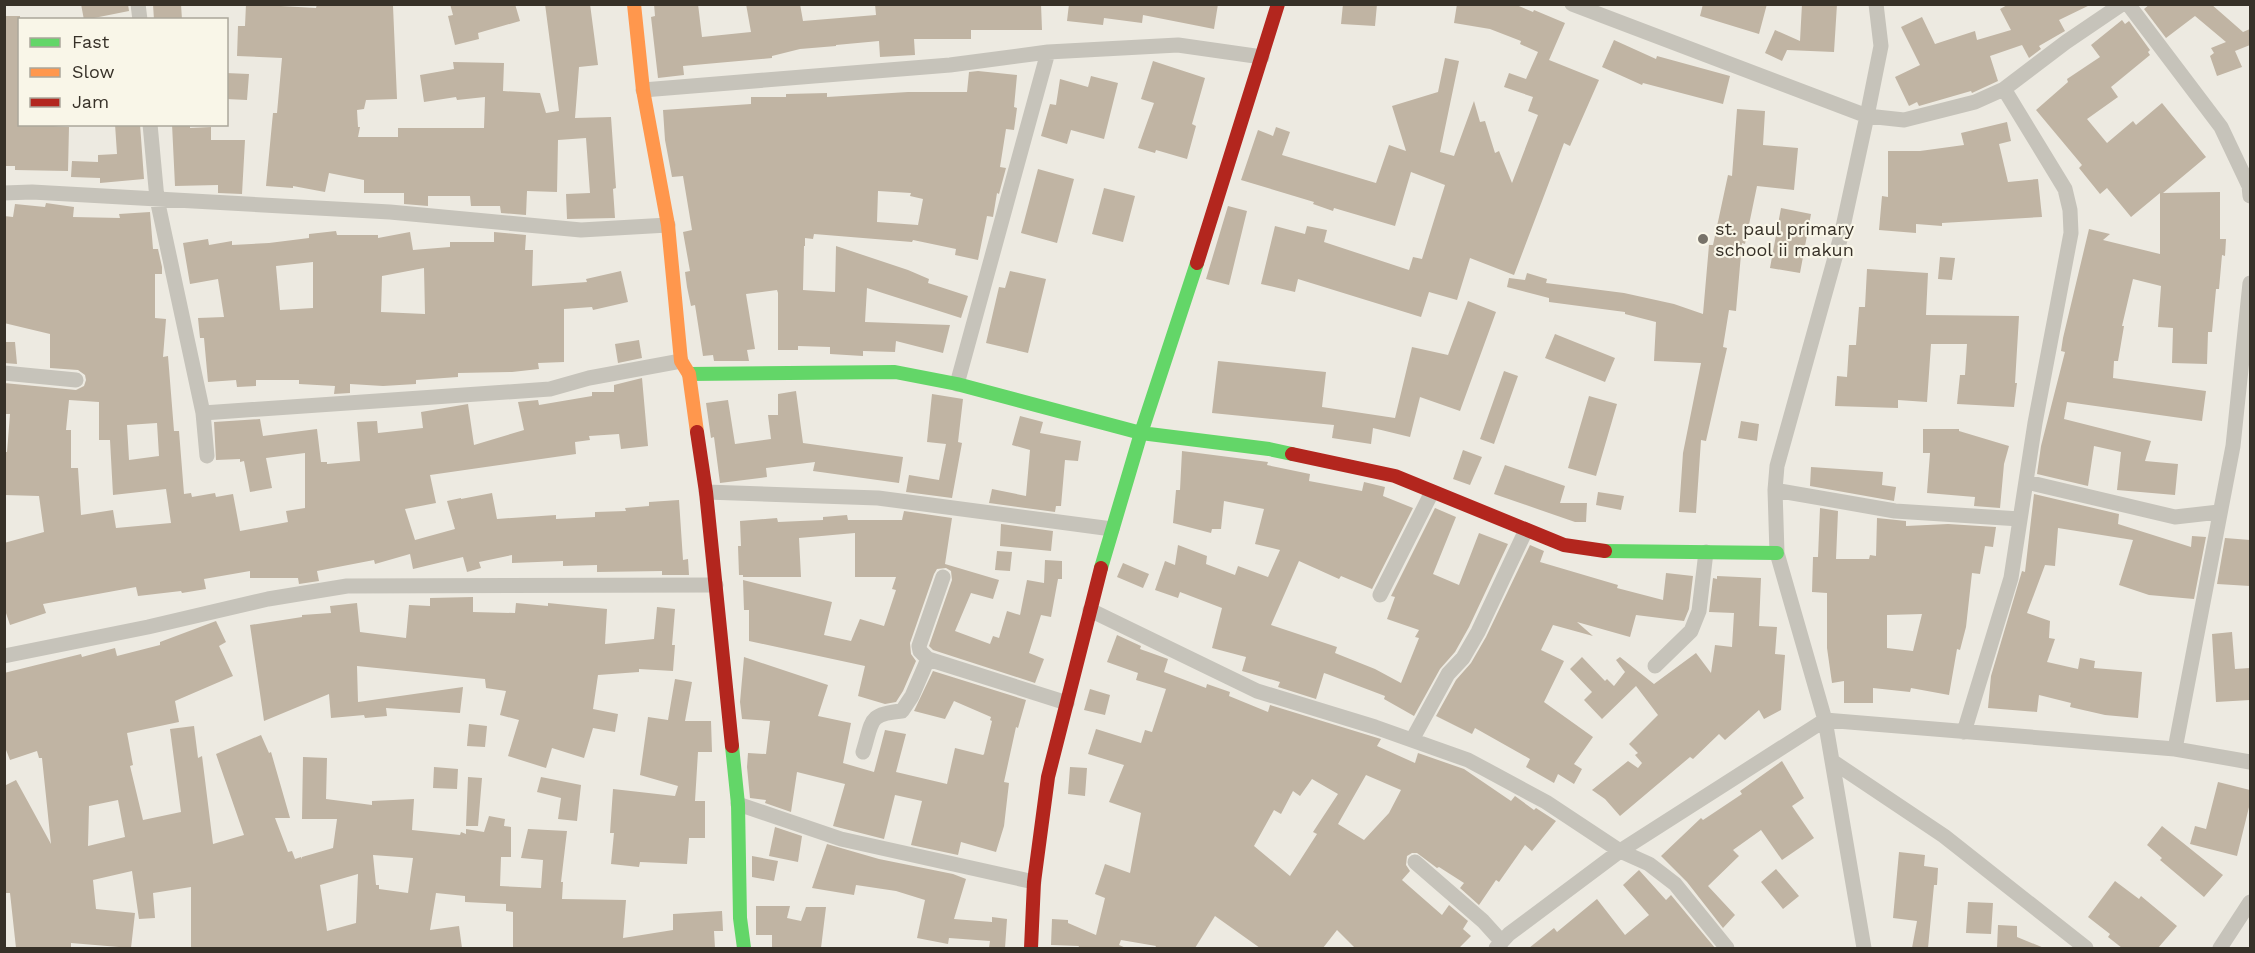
<svg xmlns="http://www.w3.org/2000/svg" width="2255" height="953" font-family="'Work Sans',sans-serif">
<rect width="100%" height="100%" fill="#edeae1"/>
<!-- building -->
<path fill="#c0b4a3" fill-rule="evenodd" d="M81 4H128L129 11 84 20Z
M153 4H181L182 20H154Z
M246 4 316 8 317 4 393 6 397 99 366 100 364 109 357 110 358 127H360L358 137H398V128H484L485 97 457 100 456 97 424 102 420 75 454 69 453 62 504 63 503 91 540 93 546 113 559 111 545 4H590L598 65 579 67 575 118 611 117 616 188 613 189 615 218 567 219 566 194 590 193 586 138 558 140 557 192 527 191 526 215 501 213 500 206H471L470 196H428V206L404 204V193H364V180L329 173 325 192 293 186V188L266 186 273 113H277L282 58 237 56 238 26H245Z
M450 4H515L520 21 478 33 479 39 455 45 448 16 453 15Z
M654 4H698L702 37 751 32 746 4H800L803 21 876 15 875 4H1041L1042 30H971V39H914L915 55 880 57 879 41 836 45V46L800 49 772 56V58L683 66 684 75 658 78 651 17 655 16Z
M1069 4H1218L1214 29 1143 15 1142 23 1104 18 1103 25 1067 21Z
M1343 4H1377L1375 26 1341 24Z
M1457 4H1514L1533 12 1534 10 1565 23 1549 60 1599 80 1570 146 1564 143 1514 275 1470 258 1457 300 1429 292 1421 317 1298 279 1295 292 1261 284 1275 226 1305 234 1307 226 1327 230 1324 242 1409 270 1413 257 1422 259 1445 185 1411 172 1395 226 1334 208 1333 211 1313 204 1314 202 1241 180 1258 130 1273 136 1276 127 1290 132 1282 155 1376 183 1389 145 1406 151 1392 106 1438 92 1445 58 1459 61 1440 152 1454 156 1474 101 1480 122 1485 121 1495 153 1499 151 1512 183 1538 115 1528 111 1533 97 1504 87 1509 73 1526 79 1538 52 1520 44 1521 41 1490 29 1454 23Z
M1703 4H1767L1759 34 1700 16Z
M1802 4H1837L1834 52 1787 50 1782 61 1765 53 1775 30 1800 41Z
M2009 4H2092L2059 20 2065 31 2039 46 2041 49 2029 58 2022 45 1990 56 1998 81 1972 93 1971 91 1919 106 1917 102 1909 106 1895 77 1920 65 1901 27 1922 17 1935 44 1975 31 1977 40 2011 30 2000 9Z
M2150 4H2211L2243 32 2250 29V45L2235 51 2242 67 2217 76 2210 56 2214 53 2211 48 2226 42 2195 16 2166 38 2144 9Z
M4 16H20V124L69 127 68 171 15 170V166H4Z
M2122 20 2125 24 2129 21 2150 50 2148 52 2150 55 2111 87 2118 97 2087 119 2107 143 2133 121 2136 125 2162 103 2206 157 2163 193 2220 192V239H2226L2225 256 2222 255 2219 289H2216L2212 332H2208L2207 364 2172 363 2173 328 2158 327 2161 286 2133 279 2122 326H2124L2118 361H2114L2113 378 2206 391 2202 421 2067 402 2064 419 2151 441 2145 461 2178 464 2175 495 2117 490 2121 452 2094 446 2088 486 2037 474 2041 446 2065 352 2061 351 2063 338 2089 229 2110 234 2103 240 2160 254V193L2131 217 2107 188 2100 194 2079 168 2082 165 2036 110 2068 82 2067 79 2100 57 2091 45Z
M1614 40 1656 59 1657 56 1730 76 1723 104 1643 83 1642 85 1602 67Z
M1153 61 1205 78 1192 124 1196 126 1187 159 1156 150 1155 153 1138 148 1154 103 1141 99Z
M978 71 1017 75 1014 107 1017 108 1014 130 1006 129 1000 167 1006 168 999 194 997 193 993 217 987 216 978 260 955 255 956 249 913 240 912 242 814 234 813 239 805 238V246H804L803 290 835 292 836 246 908 270 929 279 928 283 968 296 961 318 867 288 865 322 950 325 943 353 896 341 895 352 863 351V356L830 354V347L798 346V350H778V293L777 290 746 294 755 349 747 350 749 361H714L713 355 703 356 695 305 691 306 687 287 685 272 690 271 683 232 692 230 683 176 672 177 665 140 663 110 751 104V97H786V94L827 93V97L908 92H967L969 72ZM878 191 911 193 910 196 923 199 918 225 877 222Z
M226 73 249 74 247 100 226 99Z
M1091 76 1118 83 1104 139 1071 130 1067 144 1041 136 1050 104 1056 105 1060 79 1088 87Z
M1737 109 1765 111 1763 145 1798 148 1794 190 1757 186 1745 244 1742 243 1736 311 1729 310 1723 347 1727 348 1706 441 1701 440 1696 513 1679 512 1683 453 1701 363 1654 361 1656 322 1625 314V312L1549 302V298L1507 287 1509 278 1525 280 1527 273 1547 279 1546 283 1624 293 1674 304 1703 314 1709 245H1713L1728 175 1732 176Z
M2007 122 2011 141 1999 144 2008 182 2038 179 2042 217 1942 223V226L1916 224V233L1879 230 1882 196 1888 197V151H1920L1964 145 1961 133Z
M115 124H140L144 179 100 183V178L71 177 72 161 98 162V155L117 154Z
M172 124H190V128L211 127V140H245L242 194 218 193V185L175 186Z
M1038 169 1074 179 1057 243 1021 233Z
M1104 188 1135 196 1123 242 1092 234Z
M46 203 74 207 73 217 120 218 119 214 150 212 153 249H158L162 267V274H155V318L166 319 163 357 168 356 174 431H179L184 494 191 493 192 497 215 493 216 497 233 494 240 531 288 522 286 511 305 508V453L266 458 272 488 250 492 244 461 240 462V459L216 460 214 422 260 419 263 436 317 429 321 462H327V464L360 461 357 422 377 421 378 433 423 428 421 412 468 404 474 445 524 430 518 402 538 400 539 405 592 396V392H614V385L642 378 648 446 621 449 619 434 589 436 590 440 575 442 576 454 430 475 436 503 405 509 415 540 455 529 447 501 461 498V499L492 493 497 519 556 515V519L595 517V512L626 511 625 508 649 506V502L679 500 683 560 688 559 689 575H662V571L597 572V565L563 566V561L512 563V555L479 562 481 568 467 572 463 557 413 569 410 554 375 564 374 560 317 571 319 581 299 584 298 578H250V571L204 579 206 589 182 593 181 591 138 596 136 587 43 604 46 613 10 625 4 607V543L44 532 39 496 4 495V452H7L10 414H4V383L76 390 84 386 86 380 85 375 78 370 50 368V334L4 323V216L13 217 15 204 45 207ZM69 400 99 402V440H110L113 495 166 489 171 523 116 528 113 510 81 515 78 468H71V430H66ZM157 423 159 456 129 460 127 425Z
M1228 206 1247 211 1229 285 1206 279Z
M1781 208 1811 214 1800 273 1770 268Z
M336 231 337 235H378V238L410 232 413 250 450 247V242H494V232L526 235 525 250H533L532 286 587 282 586 279 621 271 628 302 593 310 592 307 564 309V362L538 363 539 369 512 372 458 373V377L416 380V384L383 386 350 384V393L334 394 335 386 299 384V380H256V386L237 387 236 380 208 382 204 338H200L198 318 224 317 218 279 190 284 183 243 208 239 209 245 232 241V245L269 243 309 238V234ZM313 262V308L280 310 276 266ZM424 268 425 314 381 312 382 276Z
M1940 257 1955 258 1952 280 1938 279Z
M1867 269 1928 273 1926 315 2019 316 2015 383H2017L2014 407 1957 404 1960 375H1965L1967 344H1931L1927 402 1898 400V408L1835 406 1837 376 1847 377 1849 345H1856L1859 307H1865Z
M1010 271 1046 279 1028 353 986 343 999 287 1005 288Z
M1468 301 1496 312 1460 411 1420 397 1410 437 1373 428 1371 444 1332 438 1334 425 1212 413 1218 361 1326 372 1322 407 1395 418 1412 347 1448 355Z
M1555 334 1615 358 1605 382 1545 358Z
M639 340 642 358 618 363 615 344Z
M4 342H15L17 364 4 363Z
M1504 371 1518 376 1494 444 1480 439Z
M796 391 803 443 903 457 899 483 813 471 815 462 766 468 767 477 720 483 714 437 711 438 706 403 728 400 735 444 771 439 768 415H778V394Z
M932 394 963 399 958 442 962 443 952 498 906 492 909 475 939 480 946 444 927 442Z
M1589 396 1617 404 1596 476 1568 468Z
M1020 416 1043 422 1040 433 1081 441 1078 461 1065 460 1061 506H1056L1055 512 989 503 992 489 1026 496 1030 450 1012 445Z
M1741 421 1759 424 1757 441 1738 438Z
M1923 429H1959V431L2009 446 2004 464 2000 508 1974 506 1975 497 1927 493 1930 453H1923Z
M1463 450 1482 457 1470 485 1453 479Z
M1182 451 1268 462 1267 465 1310 474 1309 481 1362 491 1364 482 1385 487 1383 496 1413 508 1372 589 1341 576 1339 579 1299 561 1271 625 1337 647 1335 653 1375 669 1401 683 1419 638 1415 637 1419 630 1387 619 1395 597 1391 596 1435 508 1456 517 1433 574 1459 585 1479 533 1508 544 1469 627 1455 652 1440 669 1414 716 1384 699 1385 696 1327 674 1324 673 1316 699 1278 687 1280 682 1242 671 1246 657 1212 648 1222 608 1180 592 1178 598 1155 590 1165 561 1175 565 1178 545 1207 556 1206 564 1235 575 1238 566 1268 577 1280 550 1255 544 1264 509 1224 501 1221 529H1212L1211 533 1173 523 1176 490H1180Z
M1505 465 1565 486 1560 503H1587L1586 522H1575L1494 494Z
M1811 467 1883 472 1882 485 1896 487 1894 501 1810 486Z
M1598 492 1624 496 1621 510 1596 505Z
M2034 494 2119 514 2118 524 2191 547 2192 536 2206 537 2194 599 2149 595 2119 585 2133 540 2058 528 2055 566 2045 565 2027 613 2050 621 2049 638 2055 639 2047 662 2078 669 2080 658 2095 661 2094 668 2142 672 2138 718 2105 715 2070 707 2071 703 2039 695 2037 712 1988 708 1991 676 2022 571 2025 572Z
M1820 508 1838 511 1836 559H1869L1870 555 1876 556 1877 518 1906 521V526L1948 524 1996 527 1993 547 1985 546 1980 574 1972 573 1966 627 1960 650 1957 649 1949 695 1911 688 1910 692 1873 688V703H1844V681L1832 683 1827 648V593L1812 592 1813 557H1818ZM1922 614 1913 651 1887 648V615Z
M904 511 952 518 945 564 999 580 993 599 971 593 955 631 990 644 993 636 999 638 1007 611 1020 615 1027 580 1044 583 1045 560 1062 561V579H1058L1051 617 1041 615 1029 653 1044 659 1035 683 933 650 929 646 952 580 951 571 946 568 937 569 934 574 910 643 911 654 916 661 903 691 896 702 885 704 858 696 865 666 749 641V610H744L743 580 832 602 824 635 851 641 860 619 884 626 896 590 892 589 896 577H855V533L799 538 801 577H743V575H739L738 546H741L740 521 777 518 778 522 823 520V517L847 515 848 520H902Z
M1001 524 1053 531 1051 551 1000 546Z
M2225 538 2250 540V586L2217 584Z
M1530 545 1544 551 1540 562 1618 585 1617 588 1663 600 1666 573 1693 576 1689 609 1684 621 1636 615 1630 637 1577 622 1593 636 1553 625 1541 650 1564 661 1544 702 1593 737 1574 764 1582 769 1574 784 1558 774 1554 783 1526 767 1530 759 1475 728 1472 734 1436 716 1456 680 1471 663 1486 637Z
M997 551 1012 552 1010 571 995 570Z
M1123 563 1149 574 1143 588 1117 577Z
M1717 576 1761 578 1759 626 1777 627 1775 654 1785 655 1781 710 1764 719 1759 710 1725 740 1719 734 1693 759 1690 757 1620 816 1605 799 1592 790 1628 761 1638 768 1642 763 1635 755 1638 753 1629 744 1658 715 1636 686 1602 719 1584 700 1592 692 1570 669 1582 657 1605 681 1607 679 1614 686 1625 672 1616 660 1620 657 1654 684 1696 653 1711 673 1715 645 1732 647 1734 613 1709 612 1713 578 1717 579Z
M473 597V612L515 613 516 603 548 606V603L607 609 605 644 654 639 657 607 675 609 672 645H675L673 671 639 669V672L598 675 593 709 618 714 615 732 593 728 584 758 552 748 546 768 508 756 519 720 500 715 506 691 486 688 485 679 357 666 358 702 463 687 460 713 386 708 387 716 365 718 364 715 331 718 329 694 264 721 250 625 302 617V615L331 613 330 606 357 603 360 632 406 638 409 605 430 606V598Z
M216 621 226 642 219 646 233 676 175 701 179 722 127 733 133 765 130 766 143 820 181 812 170 729 194 726 198 758 202 756 213 844 244 835 216 754 261 735 269 753 271 752 290 818H275L288 852 292 851 295 859 301 857 302 859V857L333 848 337 819H302L303 757 327 758 326 799 372 805V801L414 799 412 830 460 835 461 832 466 834V829L484 832 489 816 505 819 504 826 511 827V857H501L500 886 541 888 543 860 521 858 528 829 567 831 561 882H563L562 899 626 900 623 938 673 930V914L722 911 723 931H714L715 948H513V912L506 911V904L465 902V896L436 893 430 930 459 926 462 948H191V887L153 893 155 918 139 919 132 871 93 880 96 909 135 913 131 948 71 943V948H16L10 893H4V786L16 780 51 844 42 758H39L37 751 10 760 4 745V673L81 654 82 657 115 648 117 656 160 645V642ZM118 800 125 837 88 846 89 806ZM373 855 413 858 408 893 379 889V885H376ZM358 874 356 923 327 931 320 885Z
M2232 632 2235 669 2250 668V700L2216 702 2212 634Z
M1117 635 1141 646 1140 649 1168 659 1164 672 1206 688 1207 684 1230 692 1229 696 1268 712 1270 705 1381 739 1377 746 1415 763 1418 753 1464 769 1511 801 1515 796 1534 810 1536 808 1556 821 1532 851 1525 845 1499 882 1496 880 1479 905 1460 888 1464 883 1439 867 1437 868 1417 853H1412L1407 856 1406 865 1410 871 1402 880 1442 915 1449 905 1468 921 1463 929 1471 936 1459 948H1355L1337 930 1323 948H1260L1215 916 1195 948H1155L1156 946 1121 940 1119 945 1126 948H1078L1079 946 1051 945 1052 919 1068 920V923L1096 935 1105 898 1095 894 1105 864 1130 873 1141 813 1109 802 1124 765 1088 754 1096 729 1141 743 1145 730 1152 732 1166 689 1136 680 1138 673 1107 662ZM1366 775 1401 790 1389 813 1364 840 1338 824ZM1312 779 1338 794 1313 832 1317 834 1290 876 1254 846 1274 810 1281 814 1293 791 1300 796Z
M744 657 828 685 818 716 851 723 843 763 874 772 885 730 906 734 896 772 947 784 955 748 983 755 984 754 992 721 990 720 991 717 954 701 945 719 914 711 933 671 1026 700 1018 728 1016 727 1004 782 1009 783 1004 826 996 852 961 842 958 855 911 845 922 801 895 795 884 839 833 826 845 784 797 772 791 812 765 803 766 800 750 798 747 767 748 753 766 754 770 721 742 719 740 702Z
M675 679 692 682 685 721H711L712 752H698L695 801H705V838H689L687 864 640 862 639 867 611 864 614 833H610L613 789 675 796 678 786 640 775 648 717 668 720Z
M1090 689 1110 695 1105 715 1084 710Z
M469 724 487 726 485 747 467 746Z
M1782 761 1804 798 1792 806 1814 838 1782 860 1761 830 1733 850 1739 856 1708 886 1735 915 1723 928 1687 882 1661 856 1701 818 1703 820 1742 794 1740 791Z
M434 767 458 769 457 789 433 788Z
M1070 767 1087 768 1085 796 1068 794Z
M468 777 482 778 478 826H466Z
M541 777 581 785 577 821 558 819 561 798 537 792Z
M2218 782 2250 790V803L2237 856 2190 844 2195 826 2206 829Z
M2162 826 2223 875 2204 897 2160 860 2162 858 2147 845Z
M775 827 802 836 798 862 769 856Z
M827 844 879 859 953 874 966 879 954 919 992 922V917L1007 919 1005 948H989L990 941 949 938 948 944 917 938 925 900 896 891 856 885 854 895 812 888Z
M1899 852 1925 855 1924 866 1938 868 1937 885H1934L1928 948H1912L1917 921 1893 918Z
M752 856 778 861 774 881 752 877Z
M1776 869 1799 896 1783 909 1761 882Z
M1639 870 1666 900 1671 895 1715 948H1529L1554 928 1557 932 1597 899 1625 935 1649 915 1623 885Z
M2115 881 2139 899 2141 896 2177 926 2158 948H2122L2108 937 2110 934 2088 917Z
M1968 902 1993 903 1991 934 1966 933Z
M756 906H790L787 918 801 921 806 907H826L821 948H772V935H756Z
M1998 925 2017 926V937L2044 948H1997Z"/>
<g fill="none" stroke-linecap="round" stroke-linejoin="round">
<!-- street -->
<path stroke="#c6c3ba" stroke-width="15" d="M138 4 140 20
M1572 4 1867 116 1904 120 1975 102 2004 89 2066 42 2122 4
M2128 4 2221 127 2249 186 2250 196
M643 90 950 65 1048 52 1178 45 1262 57
M150 124 157 199 203 413 207 456
M4 193 32 192 390 212 581 230 668 225
M4 373 76 380
M957 384 1048 52
M203 413 550 389 589 378 681 361
M2027 482 2175 517 2219 512
M1775 490 1895 511 2020 519
M706 492 878 498 1112 529
M1380 595 1432 492
M1090 610 1257 691 1375 727 1468 760 1546 802 1620 851 1649 864 1675 884 1727 948
M4 656 148 627 268 599 347 586 716 585
M928 659 920 651 919 646 943 577
M1655 666 1691 631 1699 611 1706 552
M1964 732 2011 578 2035 423 2071 233 2070 210 2065 189 2004 89
M1412 740 1448 674 1463 658 1478 632 1526 530
M2175 749 2233 446 2250 283
M863 752C873 721 867 714 902 711L912 696 928 659 1067 703
M1832 761 1944 836 2086 948
M738 804 841 839 1034 882
M1415 862 1483 921 1502 942
M1496 948 1509 934 1620 851 1825 720 2175 749 2250 762
M1864 948 1825 720 1777 553 1775 490 1777 466 1841 236 1867 116 1881 46 1876 4
M2220 948 2250 902"/>
<!-- fast -->
<path stroke="#63d668" stroke-width="14" d="M689 374 895 372 957 384 1141 433 1269 449 1292 454
M1605 551 1777 553
M1101 568 1141 433 1197 263
M732 746 738 804 740 918 744 948"/>
<!-- slow -->
<path stroke="#ff974d" stroke-width="14" d="M634 4 643 90 668 225 681 361 689 374 697 432"/>
<!-- jam -->
<path stroke="#b3261e" stroke-width="14" d="M1197 263 1278 4
M697 432 706 492 732 746
M1292 454 1395 476 1564 545 1605 551
M1031 948 1034 882 1048 777 1101 568"/>
</g>
<!-- markers -->
<circle fill="#777269" stroke="#f9f6e8" stroke-width="2" cx="1703" cy="239" r="6"/>
<g text-anchor="middle" stroke-width="4.5" stroke-linejoin="round" paint-order="stroke">
<!-- poi labels -->
<g font-size="18" fill="#373128" stroke="#f9f6e8" text-anchor="start">
<text x="1715" y="235">st. paul primary<tspan x="1715" dy="21">school ii makun</tspan></text>
</g>
</g>
<!-- border -->
<rect width="2255" height="953" fill="none" stroke="#373128" stroke-width="12"/>
<!-- legend -->
<rect x="18" y="18" width="210" height="108" fill="#f9f6e8" stroke="#aba79b" stroke-width="1.5"/>
<rect x="30" y="38" width="30" height="9" fill="#63d668" stroke="#aba79b" stroke-width="1.5"/>
<text x="72" y="48" font-size="18" fill="#373128">Fast</text>
<rect x="30" y="68" width="30" height="9" fill="#ff974d" stroke="#aba79b" stroke-width="1.5"/>
<text x="72" y="78" font-size="18" fill="#373128">Slow</text>
<rect x="30" y="98" width="30" height="9" fill="#b3261e" stroke="#aba79b" stroke-width="1.5"/>
<text x="72" y="108" font-size="18" fill="#373128">Jam</text>
</svg>
